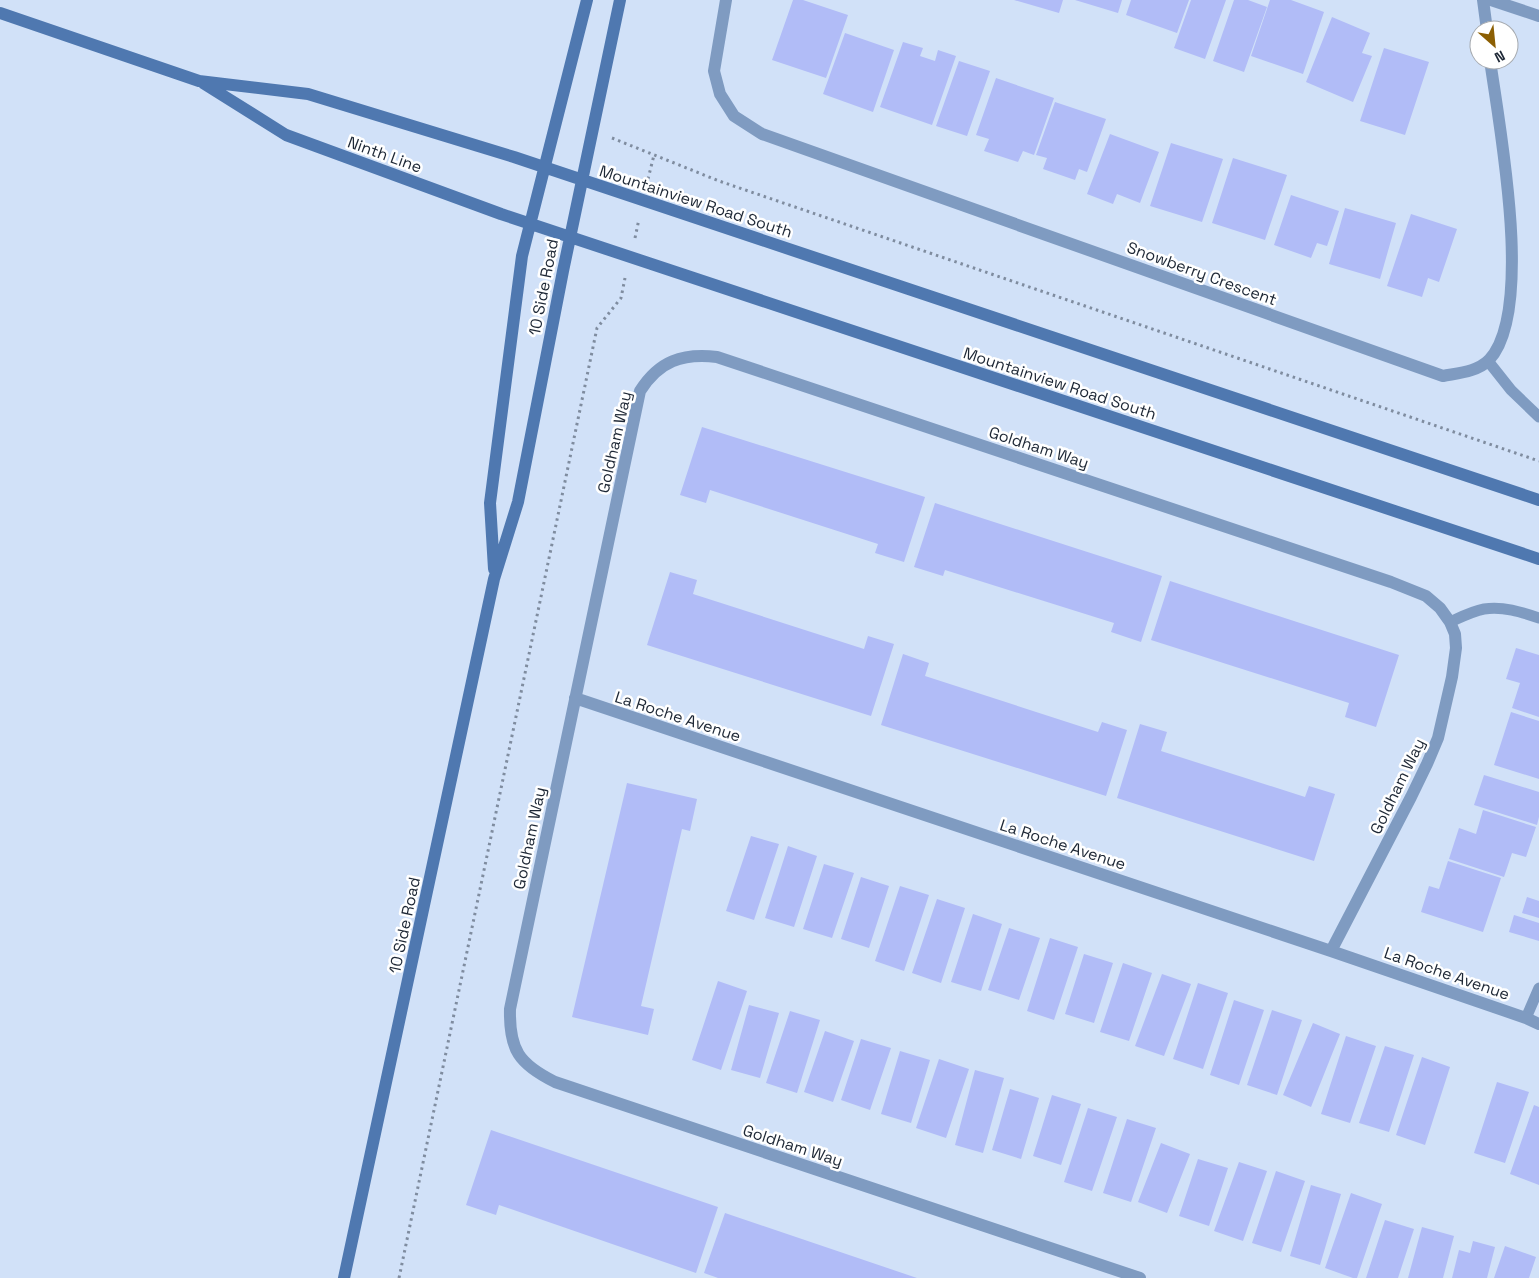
<svg xmlns="http://www.w3.org/2000/svg" width="1539" height="1278" font-family="'Space Grotesk',sans-serif">
<rect width="100%" height="100%" fill="#d1e1f8"/>
<!-- building -->
<path fill="#b1bcf7" d="M793 0H803L848 15 826 78 772 60Z
M1014 0H1063L1059 13Z
M1075 0H1122L1118 13Z
M1131 0H1189L1177 33 1126 15Z
M1191 0H1226L1205 59 1174 48Z
M1234 0H1248L1267 7 1244 72 1213 61Z
M1270 0H1291L1324 12 1303 74 1251 56Z
M1332 17 1370 33 1362 53 1372 56 1353 102 1306 82Z
M845 33 894 50 873 112 823 94Z
M903 42 923 48 920 56 935 61 938 50 956 56 932 125 880 107Z
M1384 48 1429 62 1405 135 1360 121Z
M959 61 990 71 967 136 936 126Z
M996 78 1054 98 1034 155 1023 151 1018 162 984 151 989 139 976 135Z
M1055 102 1106 119 1087 172 1079 169 1075 180 1043 169 1047 158 1036 155Z
M1110 134 1159 152 1140 203 1117 194 1113 204 1087 194Z
M1171 143 1223 159 1202 222 1150 206Z
M1233 158 1287 175 1265 240 1212 223Z
M1291 195 1339 211 1327 246 1317 243 1311 258 1274 245Z
M1345 208 1396 223 1380 279 1329 264Z
M1411 214 1457 229 1439 282 1428 278 1422 297 1387 286Z
M702 427 925 497 904 562 875 553 878 544 710 490 706 503 680 495Z
M935 503 1162 576 1141 642 1111 632 1114 623 945 570 943 576 914 567Z
M670 572 697 580 693 594 864 649 868 636 894 644 871 716 647 645Z
M1170 581 1399 655 1376 727 1345 717 1349 703 1151 640Z
M1516 648 1539 655V717L1512 708 1520 683 1506 679Z
M903 654 929 663 925 676 1098 732 1102 722 1127 730 1106 796 881 725Z
M1511 712 1539 721V779L1494 765Z
M1140 724 1167 732 1161 751 1305 797 1309 786 1335 794 1314 861 1117 798Z
M1484 775 1539 792V817L1537 825 1474 805Z
M627 783 697 799 690 831 682 829 641 1006 654 1009 648 1035 572 1017Z
M1483 810 1536 827 1526 857 1512 853 1504 877 1449 859 1459 828 1476 834Z
M751 836 779 844 754 920 726 911Z
M788 846 817 856 794 927 765 918Z
M1448 861 1501 878 1483 932 1421 912 1429 886 1439 889Z
M824 864 854 873 832 938 803 929Z
M861 877 889 886 869 948 841 939Z
M900 886 929 895 904 971 875 961Z
M1527 897 1539 901V918L1522 913Z
M937 899 965 908 941 983 912 973Z
M973 914 1002 924 981 991 951 982Z
M1514 915 1539 923V941L1509 932Z
M1009 928 1040 938 1019 1000 988 990Z
M1050 938 1078 947 1054 1020 1027 1011Z
M1084 954 1113 963 1094 1023 1065 1014Z
M1123 963 1152 973 1129 1041 1100 1032Z
M1162 974 1191 984 1164 1056 1135 1046Z
M718 981 747 991 721 1070 692 1060Z
M1198 983 1228 993 1203 1069 1173 1059Z
M1234 1000 1264 1010 1239 1085 1210 1075Z
M749 1005 779 1013 760 1078 731 1070Z
M1272 1010 1302 1020 1277 1095 1247 1085Z
M790 1011 820 1020 797 1093 766 1083Z
M1313 1023 1340 1034 1311 1107 1283 1095Z
M825 1031 854 1041 833 1102 804 1092Z
M1346 1036 1376 1046 1350 1123 1321 1114Z
M861 1039 891 1048 870 1110 841 1100Z
M1385 1046 1414 1055 1389 1132 1359 1123Z
M900 1051 930 1060 911 1123 881 1114Z
M1422 1057 1450 1067 1425 1145 1396 1135Z
M939 1059 969 1069 946 1138 916 1128Z
M975 1070 1004 1078 983 1153 955 1145Z
M1497 1082 1529 1092 1505 1163 1474 1153Z
M1010 1089 1039 1098 1021 1159 992 1150Z
M1052 1095 1081 1104 1061 1165 1033 1156Z
M1534 1105 1539 1107V1185L1510 1174Z
M1088 1108 1117 1117 1092 1191 1064 1182Z
M1127 1119 1156 1128 1131 1202 1103 1193Z
M491 1130 718 1207 696 1273 499 1205 496 1215 466 1205Z
M1161 1143 1190 1154 1167 1213 1138 1202Z
M1198 1159 1228 1168 1209 1226 1179 1216Z
M1239 1162 1267 1171 1243 1241 1214 1231Z
M1276 1171 1305 1181 1281 1252 1252 1243Z
M1311 1185 1341 1194 1320 1265 1290 1256Z
M1351 1193 1382 1204 1357 1278H1353L1325 1268Z
M725 1213 917 1278H718L704 1273Z
M1385 1220 1414 1229 1398 1278H1366Z
M1422 1227 1454 1236 1443 1278H1408Z
M1473 1241 1495 1247 1487 1278H1452L1459 1250 1470 1253Z
M1505 1246 1536 1257 1529 1278H1494Z"/>
<g fill="none" stroke-linecap="round" stroke-linejoin="round">
<!-- path -->
<path stroke="#7f8c9f" stroke-width="3" stroke-dasharray="2.5 4" stroke-linecap="butt" d="M612 138 719 181 1539 461
M648 179 654 155
M635 238 639 219
M399 1278 597 328 621 298 625 278"/>
<!-- lane -->
<path stroke="#7f9bc1" stroke-width="11" d="M1488 361 1511 390 1539 417
M1450 622C1461 617 1473 611 1484 609 1503 606 1521 612 1539 618
M1526 1018 1539 988"/>
<!-- street -->
<path stroke="#7f9bc1" stroke-width="12" d="M726 0 714 71 720 94 734 116 762 134 1443 376C1458 373 1477 372 1489 360 1535 311 1499 125 1490 60
M1483 0 1487 30
M1491 0 1539 16
M575 698 1331 951 1526 1018 1539 1024
M1140 1278 555 1082C519 1064 509 1050 510 1009L640 391C659 361 682 353 717 357L1391 582 1426 596 1440 608 1450 622 1455 634 1456 648 1452 677 1438 738 1427 764 1411 797 1331 951"/>
<!-- secondary -->
<path stroke="#4f78b0" stroke-width="12" d="M0 13 199 81 308 94 514 157 1539 500
M203 83 286 135 501 214 1539 559
M494 569 490 503 522 256 587 0
M344 1278 494 579 518 502 563 271 620 0"/>
</g>
<g text-anchor="middle" stroke-width="5" stroke-linejoin="round" paint-order="stroke">
<!-- street labels -->
<g font-size="16" fill="#1d2735" stroke="#fff">
<text transform="translate(385 154) rotate(20)" y="6">Ninth Line</text>
<text transform="translate(696 201) rotate(18)" y="6">Mountainview Road South</text>
<text transform="translate(1202 273) rotate(20)" y="6">Snowberry Crescent</text>
<text transform="translate(543 287) rotate(-79)" y="6">10 Side Road</text>
<text transform="translate(1060 383) rotate(18)" y="6">Mountainview Road South</text>
<text transform="translate(614 442) rotate(-77)" y="6">Goldham Way</text>
<text transform="translate(1039 447) rotate(18)" y="6">Goldham Way</text>
<text transform="translate(678 716) rotate(18)" y="6">La Roche Avenue</text>
<text transform="translate(1397 786) rotate(-64)" y="6">Goldham Way</text>
<text transform="translate(529 838) rotate(-78)" y="6">Goldham Way</text>
<text transform="translate(1063 844) rotate(18)" y="6">La Roche Avenue</text>
<text transform="translate(404 925) rotate(-78)" y="6">10 Side Road</text>
<text transform="translate(1447 973) rotate(19)" y="6">La Roche Avenue</text>
<text transform="translate(793 1145) rotate(18)" y="6">Goldham Way</text>
</g>
</g>
<!-- north arrow -->
<g transform="translate(1494 45) rotate(153)"><circle r="24" fill="#ffffff" stroke="#a5a9ae"/>
<path d="M0-4L9 19L0 12L-9 19Z" fill="#8c5f03"/>
<text y="-8" font-size="14" font-weight="bold" text-anchor="middle" fill="#1d2735">N</text>
</g>
</svg>
